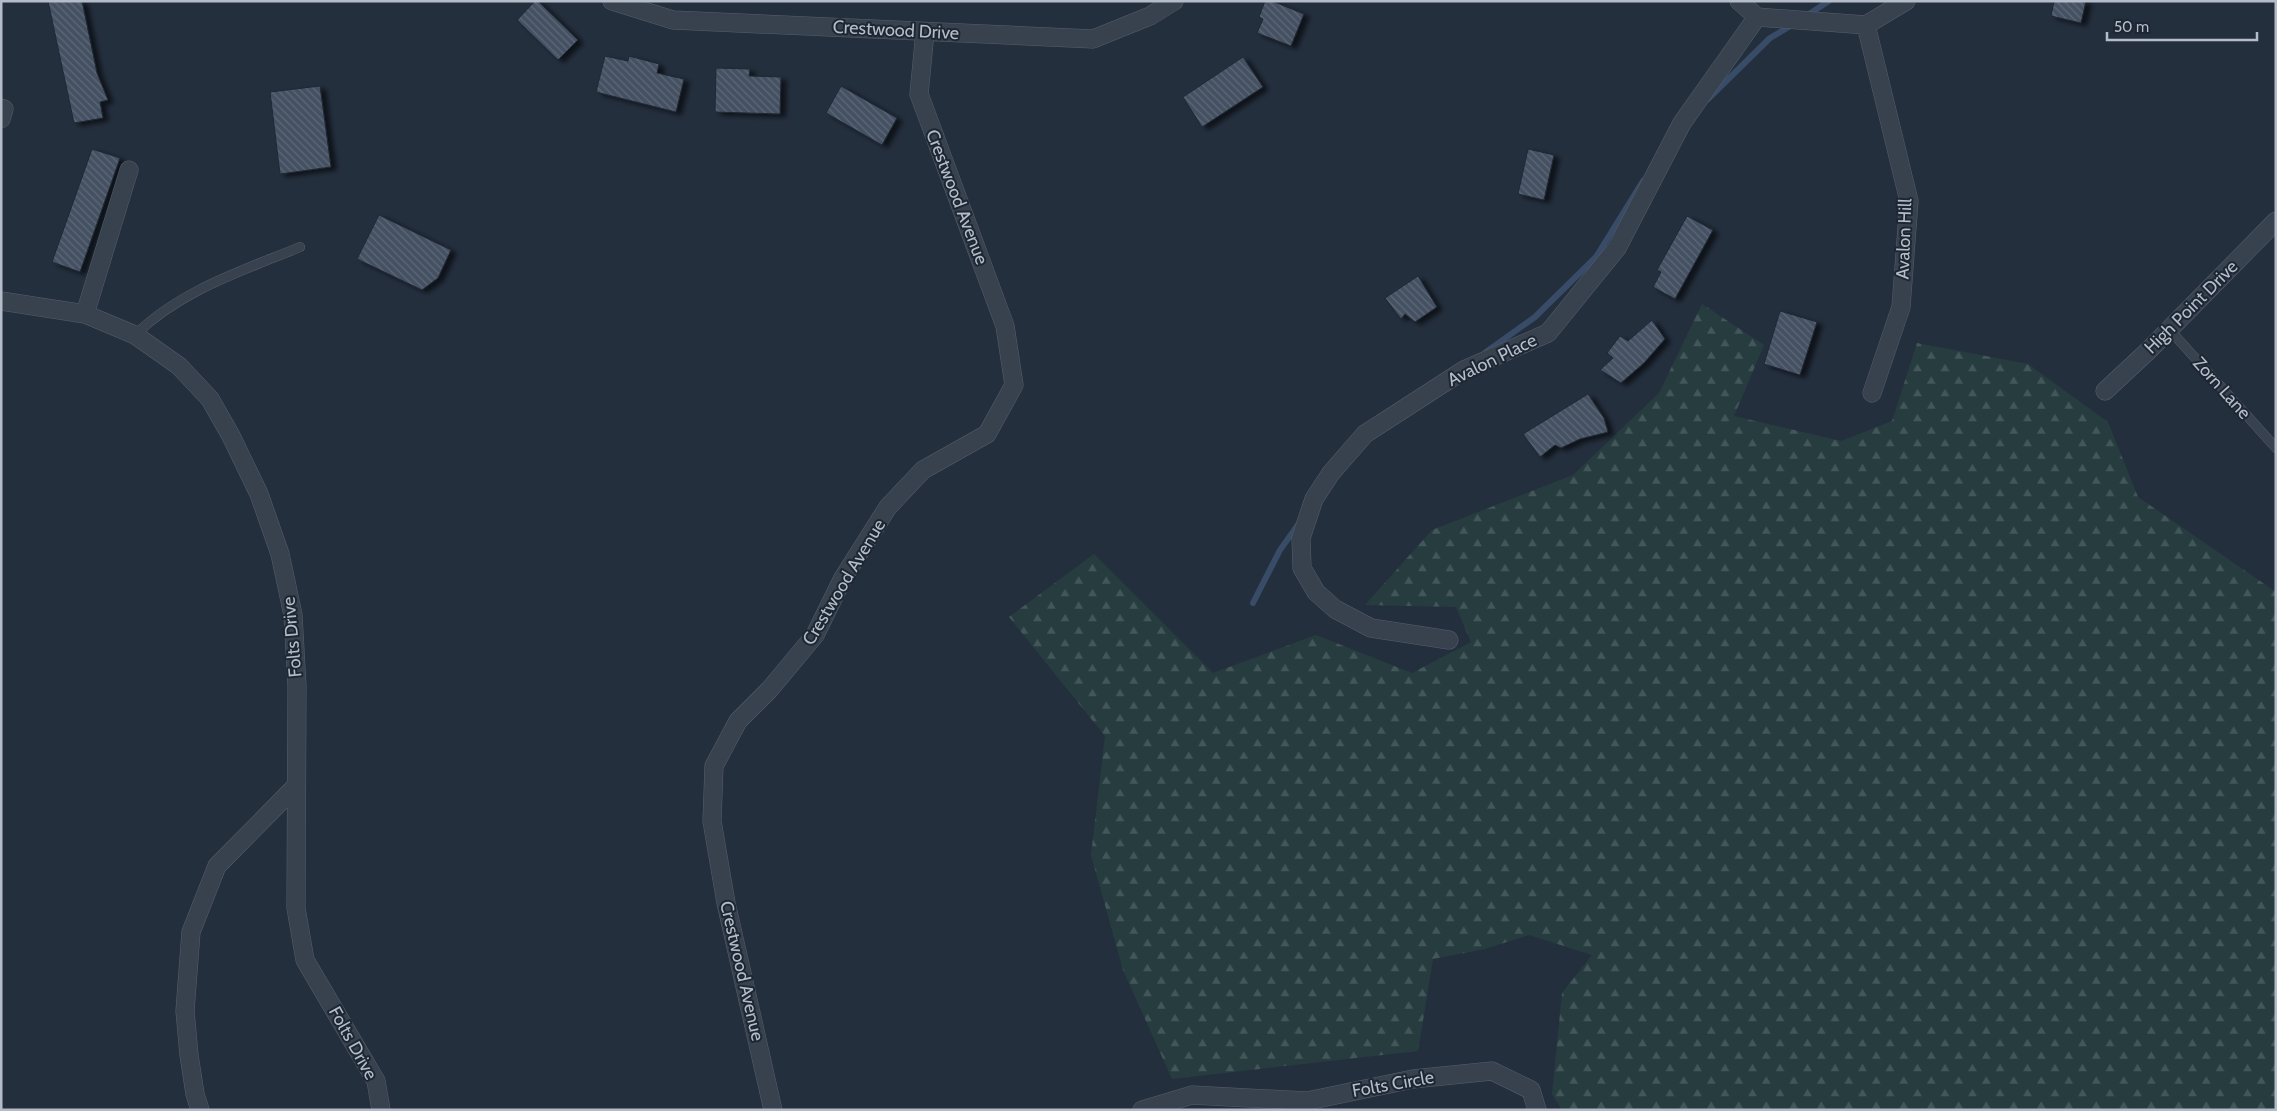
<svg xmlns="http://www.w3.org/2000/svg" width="2277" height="1111" font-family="Cabin,sans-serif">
<defs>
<pattern id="forest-firs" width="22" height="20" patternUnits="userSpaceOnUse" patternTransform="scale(1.25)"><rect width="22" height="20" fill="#263c3f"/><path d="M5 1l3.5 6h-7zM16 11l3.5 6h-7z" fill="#435659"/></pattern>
<pattern id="building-back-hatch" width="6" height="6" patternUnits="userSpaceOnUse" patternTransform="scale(1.25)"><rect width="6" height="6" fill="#455162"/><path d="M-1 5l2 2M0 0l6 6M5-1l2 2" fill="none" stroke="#5d6877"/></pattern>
<filter id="shadow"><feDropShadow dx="5.5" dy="3" stdDeviation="2.5" flood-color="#0009"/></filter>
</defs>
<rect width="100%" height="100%" fill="#242f3e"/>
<!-- forest -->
<path fill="url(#forest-firs)" d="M1702 304 1764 345 1734 416 1841 441 1892 421 1917 343 2028 364 2108 422 2138 497 2276 592V1110H1562L1552 1094 1562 993 1592 955 1529 935 1485 949 1433 959 1418 1051 1172 1079 1123 970 1091 855 1105 736 1009 617 1094 554 1213 673 1316 635 1412 673 1471 642 1456 607 1365 605 1432 530 1573 475 1659 393Z"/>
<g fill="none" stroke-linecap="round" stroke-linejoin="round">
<!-- stream -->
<path stroke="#394c67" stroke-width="6" d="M1806 16 1829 1
M1708 99 1770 38 1794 24
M1486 352 1535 317 1596 257 1643 181
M1253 603 1280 550 1300 522"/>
</g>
<!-- building -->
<path fill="url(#building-back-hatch)" stroke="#1f2835" filter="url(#shadow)" d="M48 1H82L97 73 108 100 100 102 103 118 74 123Z
M535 1H538L578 40 558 60 517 20Z
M1265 1H1272L1304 14 1291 46 1257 33 1263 19 1259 17Z
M2054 1H2086L2081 23 2051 16Z
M605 56 628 61 629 56 659 64 657 73 684 79 676 112 596 92Z
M1243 57 1263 87 1202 127 1183 97Z
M716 68 750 69 749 76 781 77 780 114 715 112Z
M320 86 331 167 280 174 270 92Z
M841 86 897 118 882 145 826 113Z
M92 149 120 158 80 272 52 262Z
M1528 149 1554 155 1544 200 1518 194Z
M379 215 451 250 438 278 422 290 357 259Z
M1687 216 1713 230 1675 299 1653 287 1661 272 1657 270Z
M1418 276 1437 307 1415 322 1405 314 1401 319 1385 298Z
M1780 311 1817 322 1800 375 1764 364Z
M1652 320 1665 339 1644 363 1621 383 1600 370 1613 358 1607 353 1620 336 1628 341Z
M1588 394 1604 418 1608 432 1580 439 1561 448 1555 445 1540 457 1523 434Z"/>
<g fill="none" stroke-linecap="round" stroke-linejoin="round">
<defs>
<path id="lane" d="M2169 329 2276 448
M135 335C181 290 242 271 300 247"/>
<path id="street" d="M612 1 673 20 1093 39 1150 16 1174 1
M1739 1 1757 17 1866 25 1906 1
M1866 25 1909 201 1901 307 1872 393
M1 108 4 109 1 119
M1 301 85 314 135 335 179 366 210 399 231 436 259 494 280 554 293 615 297 686 296 908 305 960 376 1081 381 1110
M85 314 129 170
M2105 391 2149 350 2276 221
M1449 640 1371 628 1335 609 1316 592 1302 568 1301 538 1314 499 1331 473 1365 434 1464 370 1548 333 1617 248 1682 123 1757 17
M200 1110 195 1094 189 1055 185 1011 191 932 217 866 295 787
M773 1110 726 903 712 821 714 766 738 721 770 689 815 635 843 578 888 507 923 470 987 434 1014 385 1005 326 919 94 925 32
M1142 1110 1192 1095 1307 1101 1413 1079 1492 1071 1531 1090 1537 1110"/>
</defs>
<!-- lane casing -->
<use href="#lane" stroke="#565f6c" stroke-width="10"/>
<!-- street casing -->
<use href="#street" stroke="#565f6c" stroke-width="19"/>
<!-- lane -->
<use href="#lane" stroke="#38414e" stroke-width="9"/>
<!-- street -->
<use href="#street" stroke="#38414e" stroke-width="18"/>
</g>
<g text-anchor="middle" stroke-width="4" stroke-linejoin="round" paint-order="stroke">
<!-- street labels -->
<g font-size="18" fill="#b4bcc9" stroke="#1d2633">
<text transform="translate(896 30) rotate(3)" y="6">Crestwood Drive</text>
<text transform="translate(957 197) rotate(69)" y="6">Crestwood Avenue</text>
<text transform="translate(1904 239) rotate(-88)" y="6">Avalon Hill</text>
<text transform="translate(2191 307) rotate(-45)" y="6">High Point Drive</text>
<text transform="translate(1492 360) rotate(-26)" y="6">Avalon Place</text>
<text transform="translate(2222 388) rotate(48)" y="6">Zorn Lane</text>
<text transform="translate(844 582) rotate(-59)" y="6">Crestwood Avenue</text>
<text transform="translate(292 637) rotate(-95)" y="6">Folts Drive</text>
<text transform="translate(742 971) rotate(77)" y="6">Crestwood Avenue</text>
<text transform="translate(353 1043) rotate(61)" y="6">Folts Drive</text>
<text transform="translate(1393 1084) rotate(-10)" y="6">Folts Circle</text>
</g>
</g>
<!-- border -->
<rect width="2277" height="1111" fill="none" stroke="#b4bcc9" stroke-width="5"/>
<!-- scale -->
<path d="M2107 32v8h150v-8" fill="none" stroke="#b4bcc9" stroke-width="2.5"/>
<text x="2114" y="32" font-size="15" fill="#b4bcc9" stroke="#1d2633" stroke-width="4" paint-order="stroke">50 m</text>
</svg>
